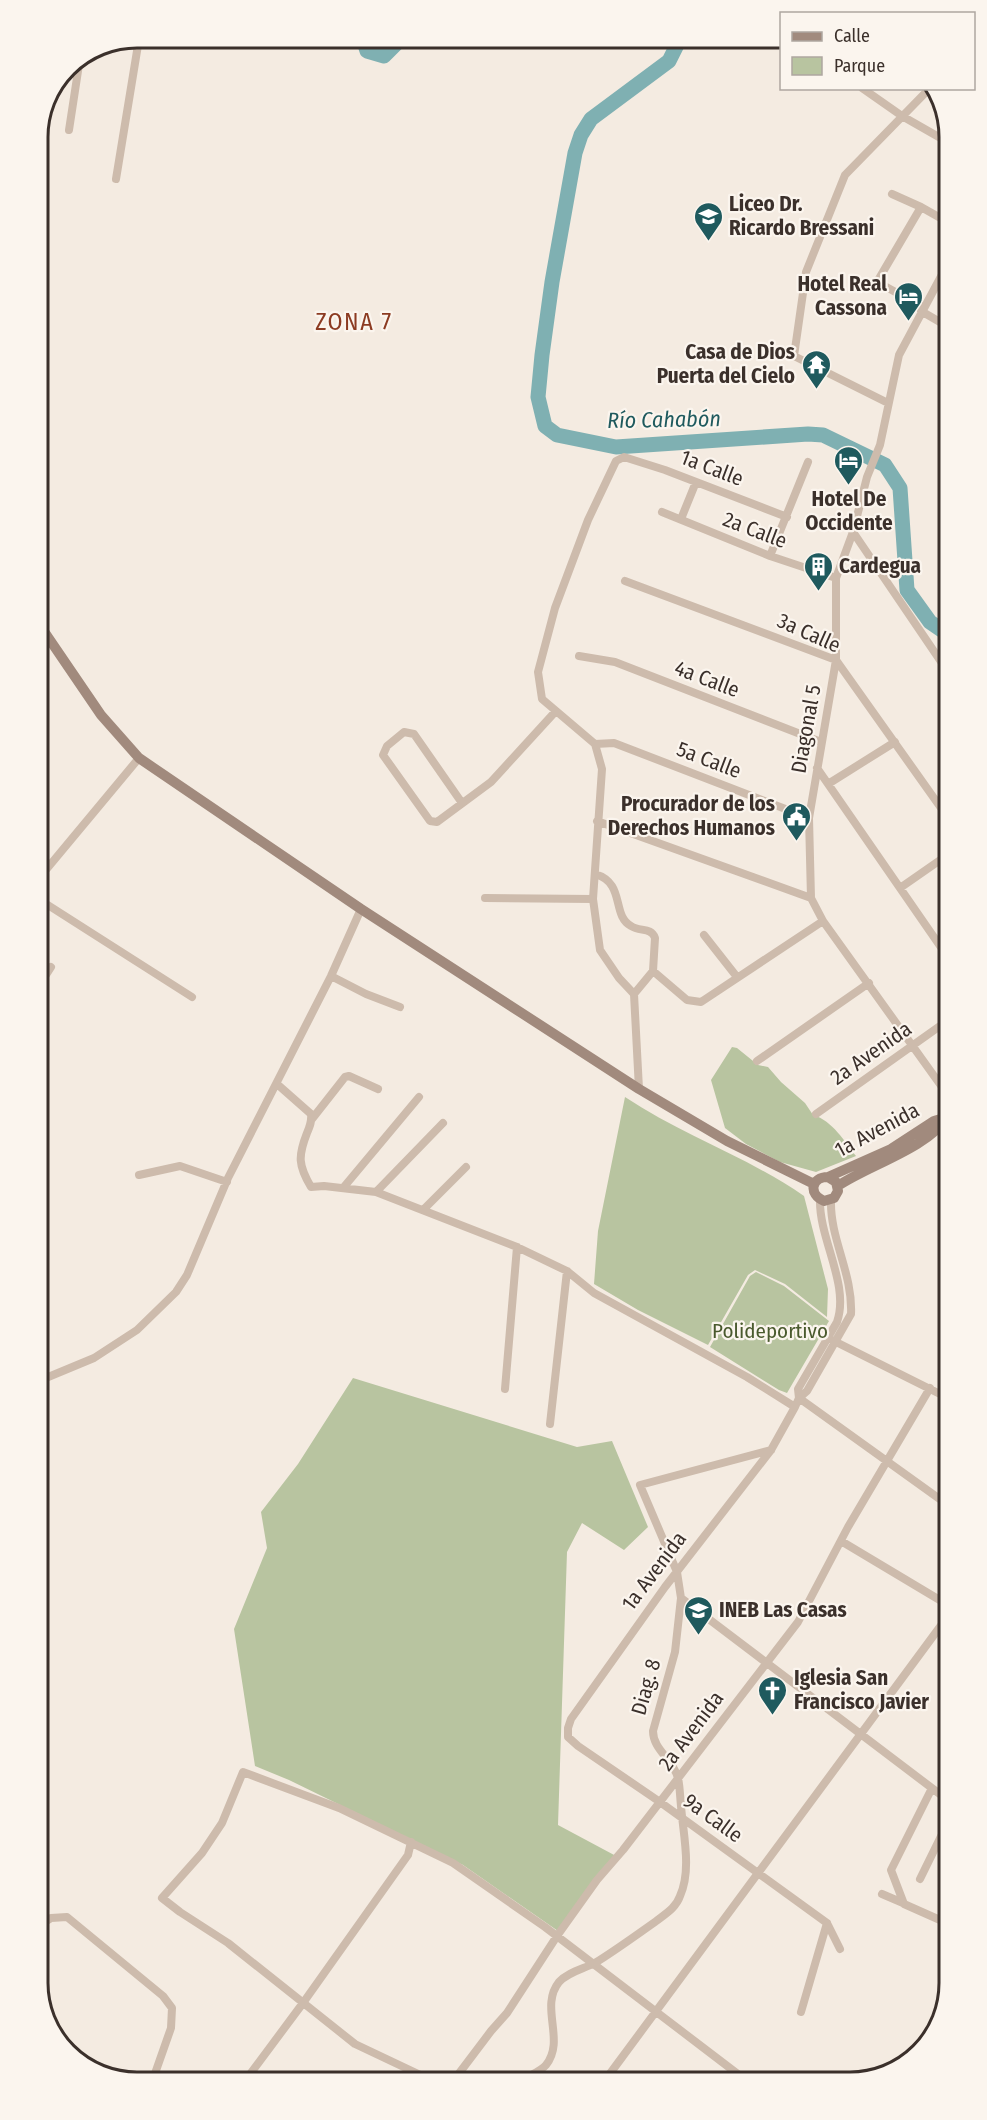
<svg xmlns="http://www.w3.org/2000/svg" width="987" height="2120" font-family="'Fira Sans Condensed',sans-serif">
<rect width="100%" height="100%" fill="#f4ebe1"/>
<!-- green -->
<path fill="#b8c4a0" d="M732 1047 737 1048 758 1065 768 1067 781 1082 805 1103 813 1115C833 1121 844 1141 856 1156L816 1172 780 1162 746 1144 725 1128 711 1080Z
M625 1097C682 1135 748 1157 804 1196L828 1289 827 1317 785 1284 755 1270 748 1275 708 1345 638 1310 594 1284 598 1231Z
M756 1272 784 1286 829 1321 787 1393 779 1390 710 1347 750 1276Z
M353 1378 577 1447 612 1441 648 1527 624 1550 582 1523 567 1552 558 1825 616 1856 558 1931 463 1865 289 1780 255 1766 234 1629 267 1548 261 1512 298 1464Z"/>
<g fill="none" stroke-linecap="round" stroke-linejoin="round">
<!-- river -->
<path stroke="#7fb0b2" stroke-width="15" d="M680 39 669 61 591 119 581 135 575 153 552 282 542 355 538 397 545 426 557 435 616 447 808 434 823 435 885 465 900 488 907 590 930 622 946 633
M364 42 367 51 384 56 398 42"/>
<!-- minor -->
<path stroke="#cdbbac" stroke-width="8" d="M862 88 902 116 944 140
M69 130 80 58
M116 179 138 45
M892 194 921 207
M945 269 899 355 880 445 867 477 853 532 836 578V660L809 818 811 898 823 921 947 1094
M923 307 877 282 921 207 944 220
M921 311 945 325
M888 403 794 356 806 272 845 175 930 88
M662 512 770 556 836 578
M681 519 696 482
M853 532 946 669
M770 556 808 462
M625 581 836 660 946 815
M579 656 615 662 821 742
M595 744 614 743 809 818
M817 768 947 956
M828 784 895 742
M462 803 414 734 404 732 387 746 383 755 430 821 437 822 491 782 555 712
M597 821 811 898
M595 874C626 883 611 915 631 926 640 932 651 927 655 938L653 971
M40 877 139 758
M900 888 946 856
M485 898 593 899
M40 900 192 997
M704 935 737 977
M331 976 366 994 400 1007
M40 984 51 967
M634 994 653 971 687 1000 701 1002 823 921
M757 1061 869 983
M277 1084 311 1114C312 1121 310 1126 307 1133 298 1156 298 1165 311 1187L324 1186 376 1192 517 1247 567 1271 594 1293 747 1377 795 1407
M639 1089 634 994 619 978 600 950 593 899 602 769 595 744 542 699 538 672 555 608 588 520 616 461 624 457 665 470 787 517
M816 1114 947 1021
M312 1119 345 1077 349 1076 378 1089
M139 1175 180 1166 227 1182
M343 1188 419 1097
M376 1192 443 1123
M820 1200C819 1239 850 1285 837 1322L798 1389 799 1398 795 1407 771 1450 665 1587 571 1719 568 1728V1737L578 1746 660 1802 827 1923 840 1949
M423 1210 466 1167
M832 1340 948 1398
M41 1380 94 1358 137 1330 176 1292 187 1275 228 1178 331 976 361 909
M505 1389 517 1247
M799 1398 807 1391 851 1314C853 1274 830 1239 831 1201
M799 1398 948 1505
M550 1424 567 1271
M771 1450 640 1485 677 1572 681 1598 949 1801
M841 1541 948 1605
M932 1788 891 1870 904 1904 949 1924
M920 1879 949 1820
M882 1894 903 1903
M43 1923 51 1918 67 1917 163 1996 172 2008 171 2028 152 2082
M801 2012 827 1923
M606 2079 948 1616
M431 2080 355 2044 228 1943 180 1912 162 1898 202 1853 222 1823 243 1772 339 1808 453 1863 545 1927 743 2078
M454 2080 491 2031 507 2013 557 1936 597 1880 623 1850 798 1622 848 1527 930 1388
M523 2080C530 2075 541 2071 546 2065 566 2040 539 2007 559 1982 568 1972 583 1969 595 1963 616 1950 635 1936 655 1922 665 1914 676 1908 680 1896 692 1870 683 1833 681 1806 680 1797 680 1787 678 1778 673 1759 653 1750 653 1731L675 1652 681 1598
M245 2081 303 2003 408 1855 411 1842"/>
<!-- secondary -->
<path stroke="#a18a7d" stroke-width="10" d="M39 624 101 715 139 758 361 909 639 1089 727 1141 814 1184
M828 1177 836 1182 838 1191 834 1198 824 1201C808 1194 811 1177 828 1177L891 1149 934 1121 947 1117
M838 1186C865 1167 929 1147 945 1119"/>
</g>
<!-- icons -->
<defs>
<symbol id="university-pin" viewBox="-11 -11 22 30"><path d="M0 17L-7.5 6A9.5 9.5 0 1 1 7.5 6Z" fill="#1f5a5e" stroke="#fbf5ee"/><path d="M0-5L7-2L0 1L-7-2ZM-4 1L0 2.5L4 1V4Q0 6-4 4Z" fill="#fff"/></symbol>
<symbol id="hotel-pin" viewBox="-11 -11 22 30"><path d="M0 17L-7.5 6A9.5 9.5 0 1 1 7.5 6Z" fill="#1f5a5e" stroke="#fbf5ee"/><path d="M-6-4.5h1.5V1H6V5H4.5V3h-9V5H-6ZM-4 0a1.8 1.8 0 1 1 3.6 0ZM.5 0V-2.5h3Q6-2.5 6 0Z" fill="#fff"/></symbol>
<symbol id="temple-pin" viewBox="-11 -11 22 30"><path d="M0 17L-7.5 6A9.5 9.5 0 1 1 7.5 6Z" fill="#1f5a5e" stroke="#fbf5ee"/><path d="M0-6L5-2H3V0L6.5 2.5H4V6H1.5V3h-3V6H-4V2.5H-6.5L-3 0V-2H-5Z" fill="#fff"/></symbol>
<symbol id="building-pin" viewBox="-11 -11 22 30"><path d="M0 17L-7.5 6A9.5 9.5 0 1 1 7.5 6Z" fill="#1f5a5e" stroke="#fbf5ee"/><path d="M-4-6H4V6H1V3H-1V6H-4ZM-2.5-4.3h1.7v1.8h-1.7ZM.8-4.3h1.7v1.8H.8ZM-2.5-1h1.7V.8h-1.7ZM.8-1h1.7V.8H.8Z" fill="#fff"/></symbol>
<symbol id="civic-pin" viewBox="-11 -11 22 30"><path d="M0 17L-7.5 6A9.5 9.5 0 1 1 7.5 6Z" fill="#1f5a5e" stroke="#fbf5ee"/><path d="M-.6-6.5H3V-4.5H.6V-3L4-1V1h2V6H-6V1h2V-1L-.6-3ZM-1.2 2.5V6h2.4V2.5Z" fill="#fff"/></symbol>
<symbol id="church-pin" viewBox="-11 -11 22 30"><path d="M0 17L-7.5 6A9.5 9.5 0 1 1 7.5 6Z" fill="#1f5a5e" stroke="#fbf5ee"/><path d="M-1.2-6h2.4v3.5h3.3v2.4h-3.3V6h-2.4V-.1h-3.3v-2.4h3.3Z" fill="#fff"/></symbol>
</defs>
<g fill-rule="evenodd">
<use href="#university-pin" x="692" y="200" width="33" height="45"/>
<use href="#hotel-pin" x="892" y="280" width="33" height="45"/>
<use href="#temple-pin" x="800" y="348" width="33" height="45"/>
<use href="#hotel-pin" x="832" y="444" width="33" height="45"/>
<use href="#building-pin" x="802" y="550" width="33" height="45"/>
<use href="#civic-pin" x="780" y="800" width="33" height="45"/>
<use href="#university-pin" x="682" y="1594" width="33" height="45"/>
<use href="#church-pin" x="756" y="1674" width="33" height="45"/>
</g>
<g text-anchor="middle" stroke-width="4.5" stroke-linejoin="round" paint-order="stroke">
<!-- poi labels -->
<g font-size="21" font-weight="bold" fill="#3b302b" stroke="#fbf5ee" text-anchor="start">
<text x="729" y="211">Liceo Dr.<tspan x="729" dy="24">Ricardo Bressani</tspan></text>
<text x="887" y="291" text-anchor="end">Hotel Real<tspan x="887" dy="24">Cassona</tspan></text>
<text x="795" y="359" text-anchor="end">Casa de Dios<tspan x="795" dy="24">Puerta del Cielo</tspan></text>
<text x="849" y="506" text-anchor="middle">Hotel De<tspan x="849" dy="24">Occidente</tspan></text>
<text x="839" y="573">Cardegua</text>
<text x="775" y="811" text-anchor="end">Procurador de los<tspan x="775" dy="24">Derechos Humanos</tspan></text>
<text x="719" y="1617">INEB Las Casas</text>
<text x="794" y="1685">Iglesia San<tspan x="794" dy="24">Francisco Javier</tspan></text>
</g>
<!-- street labels -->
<g font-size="21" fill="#3b302b" stroke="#fbf5ee">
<text transform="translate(712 468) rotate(21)" y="7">1a Calle</text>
<text transform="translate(755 530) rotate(21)" y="7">2a Calle</text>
<text transform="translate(809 633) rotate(24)" y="7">3a Calle</text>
<text transform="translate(707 679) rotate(21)" y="7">4a Calle</text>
<text transform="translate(806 729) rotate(-80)" y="7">Diagonal 5</text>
<text transform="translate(709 760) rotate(21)" y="7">5a Calle</text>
<text transform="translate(871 1053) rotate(-35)" y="7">2a Avenida</text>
<text transform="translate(877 1130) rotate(-28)" y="7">1a Avenida</text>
<text transform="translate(654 1571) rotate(-53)" y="7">1a Avenida</text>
<text transform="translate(646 1687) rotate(-74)" y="7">Diag. 8</text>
<text transform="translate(691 1731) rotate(-53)" y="7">2a Avenida</text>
<text transform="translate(713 1818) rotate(36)" y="7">9a Calle</text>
</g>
<!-- park labels -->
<g font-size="21" fill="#4a5a2e" stroke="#fbf5ee">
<text x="770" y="1338">Polideportivo</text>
</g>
<!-- water labels -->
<g font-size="22" font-style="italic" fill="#1f5a5e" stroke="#fbf5ee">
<text transform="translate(664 419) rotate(-1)" y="8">Río Cahabón</text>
</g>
<!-- quarter labels -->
<g font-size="24" letter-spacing="1.5" fill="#8c3b22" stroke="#fbf5ee">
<text x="354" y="330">ZONA 7</text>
</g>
</g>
<!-- crop -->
<path d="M0 0H987V2120H0ZM137 48H850A89 89 0 0 1 939 137V1983A89 89 0 0 1 850 2072H137A89 89 0 0 1 48 1983V137A89 89 0 0 1 137 48Z" fill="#fbf5ee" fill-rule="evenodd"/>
<path fill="none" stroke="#3b302b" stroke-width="3" d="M137 48H850A89 89 0 0 1 939 137V1983A89 89 0 0 1 850 2072H137A89 89 0 0 1 48 1983V137A89 89 0 0 1 137 48Z"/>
<!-- legend -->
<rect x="780" y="12" width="195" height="78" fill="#fbf5ee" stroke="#aea6a0" stroke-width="1.5"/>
<rect x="792" y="32" width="30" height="9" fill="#a18a7d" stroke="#aea6a0" stroke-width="1.5"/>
<text x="834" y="42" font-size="18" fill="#3b302b">Calle</text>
<rect x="792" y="57" width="30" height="18" fill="#b8c4a0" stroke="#aea6a0" stroke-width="1.5"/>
<text x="834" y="72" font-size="18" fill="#3b302b">Parque</text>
</svg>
